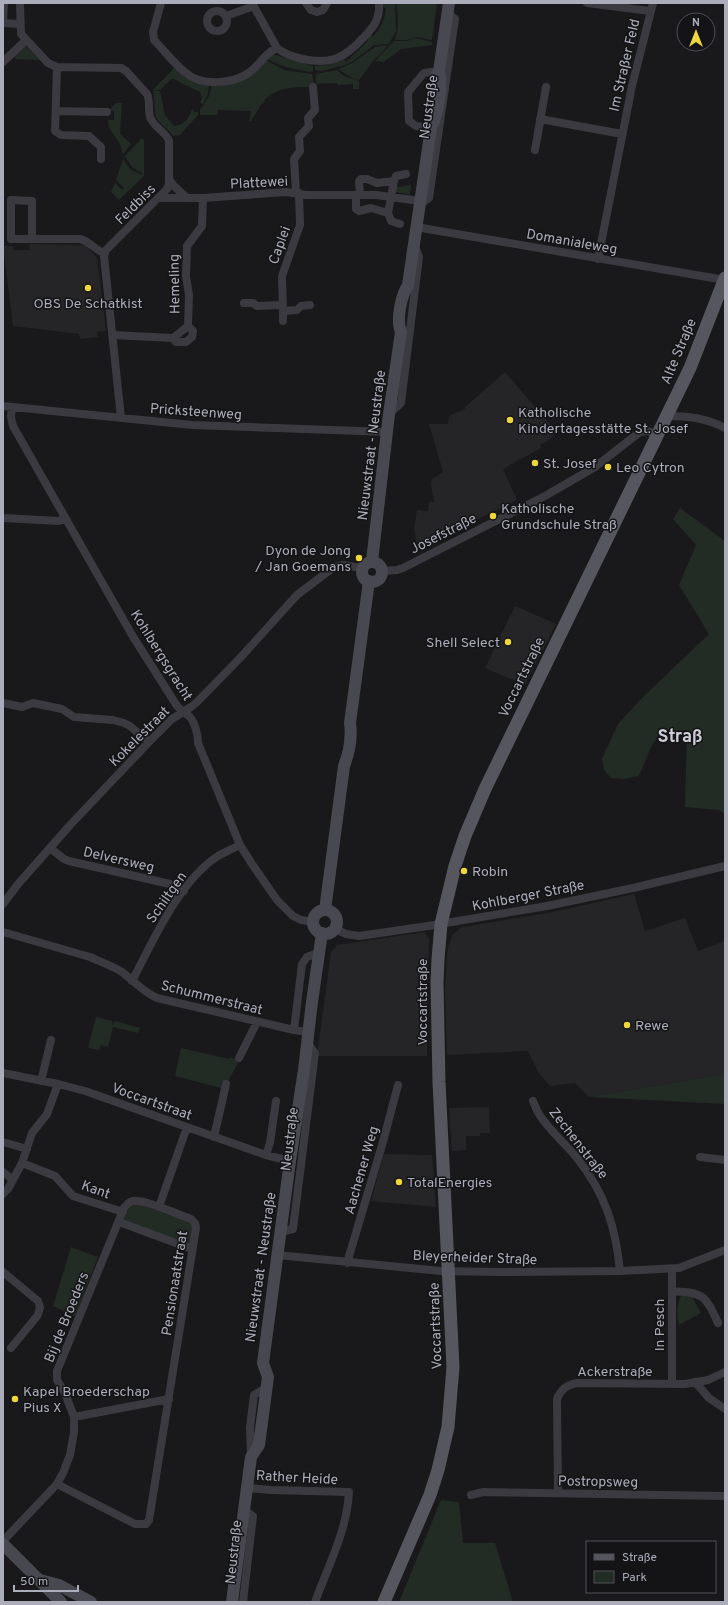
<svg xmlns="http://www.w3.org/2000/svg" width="728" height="1605" font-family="Overpass,sans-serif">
<rect width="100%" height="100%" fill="#19191b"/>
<!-- built -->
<path fill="#252528" d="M30 244 82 245 86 246 97 258 106 331 97 332 98 337 80 339 79 334 13 326 3 246H13L14 250H29Z
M505 372 557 432 549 440 540 445 541 448 503 469 517 500 418 549 414 529 417 510 428 511 429 502H434L431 485 432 479 443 472 429 424H448L449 416 465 409V407Z
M515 606 556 624 525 685 485 668Z
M634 894 645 931 685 918 698 951 725 941V1074L589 1097 575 1083 550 1086 538 1072 528 1051 447 1055 445 994 447 953 452 935 462 927 548 913Z
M425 932 429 939 427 997V1056H317L331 952 337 945Z
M489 1107 490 1133H480V1136H466V1150L452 1151 449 1108Z
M384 1154 432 1155 436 1207 371 1201Z"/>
<!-- green -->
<path fill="#232b25" d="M383 3H395L396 31 389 44 374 45 353 61 345 65 321 71 315 70V66L328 65 344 59 346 62 368 41 367 40 370 35 373 36C381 28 385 19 386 8L383 7Z
M396 3H437L432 40 416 37 407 40H395C399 27 398 16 396 3Z
M415 38 432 42V45L401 49 384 62 375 61 394 41H407Z
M386 45 387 47 373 61 359 80 354 79 339 70V69L352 63 375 47Z
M24 46 27 47 39 60 15 59V53Z
M273 54 313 66V71L311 72C296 70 281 67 268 59Z
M266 60 284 70 312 74 314 84 310 85V87C293 87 278 87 264 100L265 102 261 105 251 121H249L251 112 250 111 218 110 217 115H200V110L209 96 212 84 220 85Z
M175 67 209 84 208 94 203 104 200 103 202 98 200 92 183 84 174 79H171L160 90 152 91Z
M337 70 344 76 359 81V89H353V84L338 85 337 83 316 84V74Z
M153 91H160L165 115 174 126C185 125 189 118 192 109L194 112H198V115L180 135 173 136C169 129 159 124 156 117 154 112 155 98 153 91Z
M116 103H122L120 134 131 144 123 154C121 150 121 145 118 141 114 134 108 130 108 120H114V111L109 110Z
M142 138 144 140V176L119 200 111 192 115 183 122 190 124 188 116 180 123 159 130 169 142 175V173L132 167 125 156Z
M411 185 410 195 396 192V187Z
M680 508 725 541V814L719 810 685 807 687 730 660 733 651 747 639 776 623 779 611 778 604 770 602 759 618 724 642 698 709 634 679 585 696 545 673 519Z
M96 1017 113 1021 112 1024 113 1025 115 1021 140 1028 138 1033 113 1027 108 1047 101 1045 99 1050 88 1048Z
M181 1048 229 1059 230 1057 239 1061 227 1083 222 1082 221 1088 175 1076Z
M725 1074V1104L589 1097Z
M137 1203 187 1221 193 1226 190 1245 123 1222C126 1214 128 1206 137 1203Z
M71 1247 98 1257 75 1316 53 1306Z
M682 1295 692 1296 701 1313 679 1325C676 1318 677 1301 682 1295Z
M441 1500 459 1502 463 1543H495L513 1602H399Z"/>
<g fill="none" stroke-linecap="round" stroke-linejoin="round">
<!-- street -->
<path stroke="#3a3a40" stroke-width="8" d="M4 3 3 23 20 24
M20 3 21 34 48 63 57 67 121 68 126 71 147 94C151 102 147 112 151 119 155 128 166 132 169 141V184L167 189 106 250 104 256 121 418
M161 3 153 32 154 40C164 50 174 64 186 73 201 86 231 84 247 74 260 66 263 54 277 48 284 54 294 57 303 59 330 65 345 58 363 38 374 27 380 19 379 3
M252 3 277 48
M306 3 311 10 317 12 323 10 327 3
M587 3 650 11
M207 21a10 10 0 1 1 20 0a10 10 0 1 1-20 0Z
M226 16 254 6
M3 62 25 41
M57 67 55 131 61 135 89 136 101 147V159
M56 111 107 112
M540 119 622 134
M431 128 416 126 409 121 408 92 424 73 439 71
M535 150 546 87
M169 179 174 186 187 198
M394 181 396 176 406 174
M296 193 294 159 300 151 299 137 309 126 308 118 315 110 313 87
M299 193 300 225 282 276 283 311 297 310 301 306 310 305
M356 195V209L359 211 371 208 388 213 394 181 377 183 367 179H361L359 181 360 195
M159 198H203L286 192 306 195H376L420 201
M419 205 429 198 455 19 448 13
M388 213 391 221 400 224
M416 227 725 280
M32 239V201L11 200V239H80C90 241 95 251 105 253
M598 259 632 86 653 3
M244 303H253L257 306 282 305
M283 311V321
M112 335 173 338 176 342H186L192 337 193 331 188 326 189 295 186 276 187 246 202 226 203 198
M173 338 188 326
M3 406 192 425 388 432
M12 407 11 417 13 426 132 635 177 706C181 711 186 713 190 717 195 723 198 735 198 743L240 845 252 864 277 900 293 916 301 920 314 922
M389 414 401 403 419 257 415 246
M667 416C688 416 706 418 725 428
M3 518 59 521 65 518
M382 571 397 570 403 568 545 496 595 467 640 432 648 431 657 435
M3 703 22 707 33 703 62 709 74 717 113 720 124 723 130 726 149 742
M50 848 64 859 69 861 170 884 184 891
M3 904 19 883 71 824 149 742 172 719 191 707 197 702 241 657 297 595 334 567 343 565 362 568
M335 929 346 934 359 936 428 926 547 906 633 888 725 866
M3 932 90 957C101 962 112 966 122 972 134 981 143 992 157 998L294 1030 308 1032
M132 981C153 941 179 881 218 856 225 852 232 849 240 845
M294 1030 302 964 307 957 320 952
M239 1058 257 1022
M3 1073 58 1084 85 1091 266 1155 290 1161
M41 1081 51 1040
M533 1101C535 1106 537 1112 541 1117 551 1132 566 1144 577 1158 605 1193 616 1228 620 1271
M214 1137 226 1084
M3 1142 27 1149
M266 1155 270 1143 276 1101
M700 1157 725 1160
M22 1163 55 1176 73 1196 123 1212
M3 1172 13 1180
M3 1194 8 1189 22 1163 32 1133 47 1114 58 1084
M159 1207 187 1127
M119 1222 192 1249
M280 1232 293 1229 315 1053 307 1042
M277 1255 441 1271 499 1272 620 1271 679 1268 725 1250
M347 1263 383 1142 398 1085
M672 1269V1384
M3 1272 38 1301 40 1307 38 1315 11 1348
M672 1291C703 1293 705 1294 718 1323
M695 1382 709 1398 725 1409
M74 1417 169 1399
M251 1456 250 1427 254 1395 266 1388
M247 1488 271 1490 349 1492C347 1531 328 1566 315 1602
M558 1493 557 1399C561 1389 567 1385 577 1383L685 1384 708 1380 725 1372
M471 1495 483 1492 725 1496
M3 1541 57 1484 63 1473 70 1455 74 1432V1417L65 1393 57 1380V1371L124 1208C128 1203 131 1200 137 1201 149 1201 179 1215 191 1219L195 1223 196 1228 149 1520 146 1524H135L57 1484
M243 1602 253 1516 244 1510"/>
<!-- secondary -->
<path stroke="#484850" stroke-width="12" d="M435 78 439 71 449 3
M401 332C396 320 401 296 408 285L431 128C438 114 443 86 439 71
M372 561 389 414 401 332
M362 572a10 10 0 1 1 20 0a10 10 0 1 1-20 0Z
M325 910 344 766C349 753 352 737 350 723L369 581
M313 922a12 12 0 1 1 24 0a12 12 0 1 1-24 0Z
M3 1544 61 1602
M40 1580 59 1585 91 1602
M232 1602 251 1457 259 1445 268 1377 263 1363 290 1161 304 1070 312 1002 322 933"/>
<!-- primary -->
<path stroke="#56565f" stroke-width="13" d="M384 1602 430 1495 438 1470 448 1427 453 1367 439 1082 437 982 438 959 441 924 455 866 465 836 485 789 690 368 725 278"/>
</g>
<!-- markers -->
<g fill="#efd63d" stroke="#141416" stroke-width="1.5">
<circle cx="88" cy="288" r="4"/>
<circle cx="510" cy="420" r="4"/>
<circle cx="535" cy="463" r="4"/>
<circle cx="608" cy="467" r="4"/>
<circle cx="493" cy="516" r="4"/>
<circle cx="359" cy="558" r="4"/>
<circle cx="508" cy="642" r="4"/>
<circle cx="464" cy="871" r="4"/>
<circle cx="627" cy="1025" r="4"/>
<circle cx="399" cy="1182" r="4"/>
<circle cx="15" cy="1399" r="4"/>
</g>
<g text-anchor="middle" stroke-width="3" stroke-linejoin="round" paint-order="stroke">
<!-- street labels -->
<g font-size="14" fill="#abadba" stroke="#141416">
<text transform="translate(624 65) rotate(-77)" y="5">Im Straßer Feld</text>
<text transform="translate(428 107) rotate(-82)" y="5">Neustraße</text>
<text transform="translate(259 182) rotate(-3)" y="5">Plattewei</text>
<text transform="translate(135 204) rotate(-45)" y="5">Feldbiss</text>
<text transform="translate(572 241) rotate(10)" y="5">Domanialeweg</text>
<text transform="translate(279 245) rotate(-70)" y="5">Caplei</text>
<text transform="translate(174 284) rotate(-91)" y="5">Hemeling</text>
<text transform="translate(678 351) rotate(-67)" y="5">Alte Straße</text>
<text transform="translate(196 411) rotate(4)" y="5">Pricksteenweg</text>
<text transform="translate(371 445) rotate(-83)" y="5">Nieuwstraat - Neustraße</text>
<text transform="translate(443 533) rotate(-27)" y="5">Josefstraße</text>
<text transform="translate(162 655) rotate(58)" y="5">Kohlbergsgracht</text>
<text transform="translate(521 677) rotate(-64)" y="5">Voccartstraße</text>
<text transform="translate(139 736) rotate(-45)" y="5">Kokelestraat</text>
<text transform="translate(119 859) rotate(13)" y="5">Delversweg</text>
<text transform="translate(528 895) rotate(-11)" y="5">Kohlberger Straße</text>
<text transform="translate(166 897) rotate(-55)" y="5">Schiltgen</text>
<text transform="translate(212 997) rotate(14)" y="5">Schummerstraat</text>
<text transform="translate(422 1002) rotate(-90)" y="5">Voccartstraße</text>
<text transform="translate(152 1101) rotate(20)" y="5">Voccartstraat</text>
<text transform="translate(289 1139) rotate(-83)" y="5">Neustraße</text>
<text transform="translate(579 1143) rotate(52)" y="5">Zechenstraße</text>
<text transform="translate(361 1170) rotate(-74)" y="5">Aachener Weg</text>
<text transform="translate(96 1189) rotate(20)" y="5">Kant</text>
<text transform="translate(475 1257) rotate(2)" y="5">Bleyerheider Straße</text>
<text transform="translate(260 1267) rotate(-82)" y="5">Nieuwstraat - Neustraße</text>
<text transform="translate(174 1283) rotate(-81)" y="5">Pensionaatstraat</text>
<text transform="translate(66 1317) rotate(-68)" y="5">Bij de Broeders</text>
<text transform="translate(659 1325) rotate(-90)" y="5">In Pesch</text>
<text transform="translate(435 1326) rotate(-92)" y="5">Voccartstraße</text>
<text x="615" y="1376">Ackerstraße</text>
<text transform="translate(297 1477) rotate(3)" y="5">Rather Heide</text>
<text transform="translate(598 1481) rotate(1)" y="5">Postropsweg</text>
<text transform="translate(233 1552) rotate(-84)" y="5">Neustraße</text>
</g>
<!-- poi labels -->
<g font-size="14" fill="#abadba" stroke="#141416" text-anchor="start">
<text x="88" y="308" text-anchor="middle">OBS De Schatkist</text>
<text x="518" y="417">Katholische<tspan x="518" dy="16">Kindertagesstätte St. Josef</tspan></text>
<text x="543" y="468">St. Josef</text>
<text x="616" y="472">Leo Cytron</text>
<text x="501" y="513">Katholische<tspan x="501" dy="16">Grundschule Straß</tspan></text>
<text x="351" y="555" text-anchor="end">Dyon de Jong<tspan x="351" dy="16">/ Jan Goemans</tspan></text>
<text x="500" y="647" text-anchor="end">Shell Select</text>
<text x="472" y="876">Robin</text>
<text x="635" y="1030">Rewe</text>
<text x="407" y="1187">TotalEnergies</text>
<text x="23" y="1396">Kapel Broederschap<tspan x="23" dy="16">Pius X</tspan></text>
</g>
<!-- district labels -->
<g font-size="18" font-weight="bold" fill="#cccdd6" stroke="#141416">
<text x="680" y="742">Straß</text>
</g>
</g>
<!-- border -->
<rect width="728" height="1605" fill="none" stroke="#abadba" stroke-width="8"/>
<!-- legend -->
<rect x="586" y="1541" width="130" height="52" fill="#141416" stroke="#505158"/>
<rect x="594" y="1554" width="20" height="6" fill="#56565f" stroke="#505158"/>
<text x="622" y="1561" font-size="12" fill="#abadba">Straße</text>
<rect x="594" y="1571" width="20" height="12" fill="#232b25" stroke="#505158"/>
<text x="622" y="1581" font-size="12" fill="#abadba">Park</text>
<!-- north arrow -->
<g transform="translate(696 32)"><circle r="19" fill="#141416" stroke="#505158"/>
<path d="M0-3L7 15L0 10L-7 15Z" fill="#efd63d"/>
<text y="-6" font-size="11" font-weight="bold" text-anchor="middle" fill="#abadba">N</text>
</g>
<!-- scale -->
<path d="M14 1585v6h64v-6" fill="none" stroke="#abadba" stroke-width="2"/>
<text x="20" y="1585" font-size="12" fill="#abadba" stroke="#141416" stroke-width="3" paint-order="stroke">50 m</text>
</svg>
